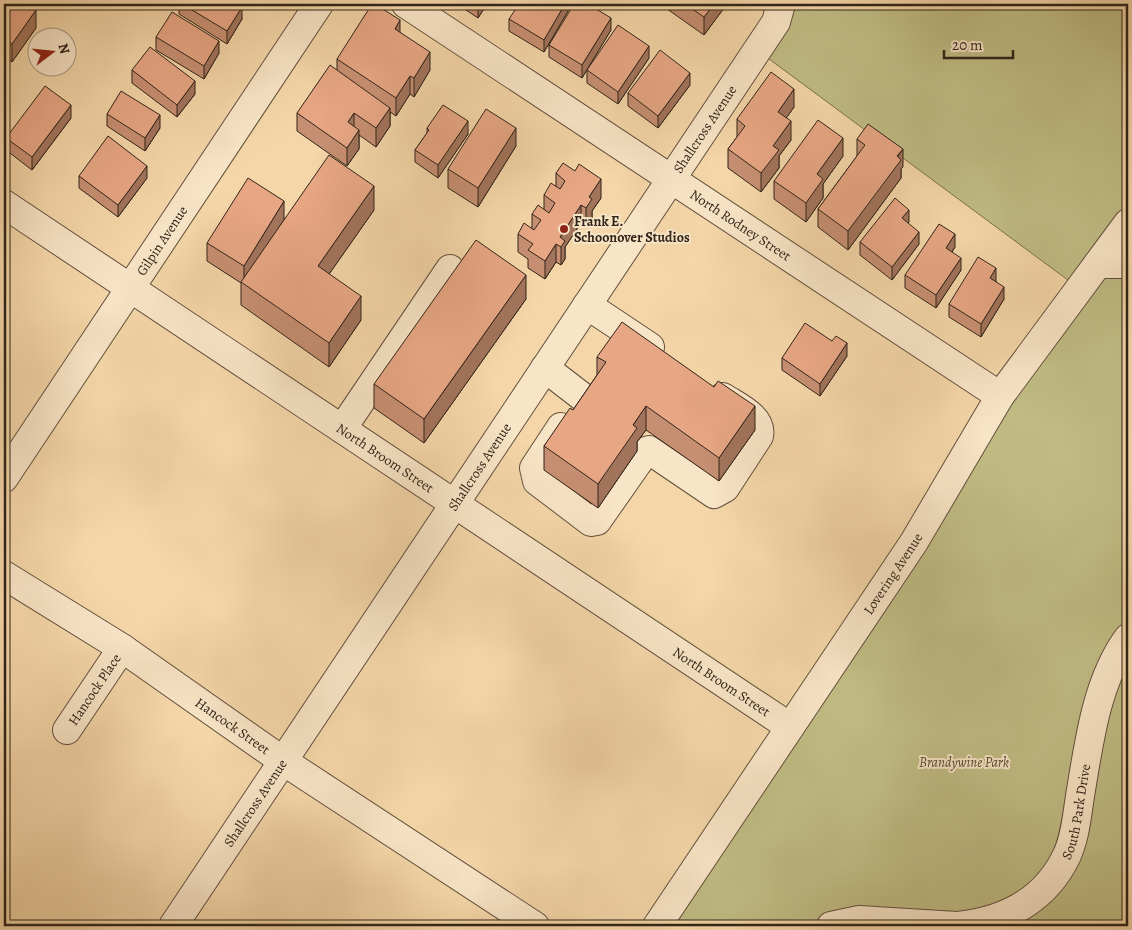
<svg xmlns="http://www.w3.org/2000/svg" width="1132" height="930" font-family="Alegreya,serif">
<rect width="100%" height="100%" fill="#f4d6a8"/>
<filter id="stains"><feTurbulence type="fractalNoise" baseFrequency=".004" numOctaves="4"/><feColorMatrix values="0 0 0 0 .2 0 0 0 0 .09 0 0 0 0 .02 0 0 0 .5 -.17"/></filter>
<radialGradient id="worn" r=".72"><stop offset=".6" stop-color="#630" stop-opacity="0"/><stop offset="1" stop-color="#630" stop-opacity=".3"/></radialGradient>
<!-- green -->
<path fill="#c0bc84" stroke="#78704e" d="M781 4H1128V926H657L1080 289 757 50Z"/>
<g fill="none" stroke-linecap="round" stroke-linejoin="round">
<defs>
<g id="minor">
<path id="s1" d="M406 4 1000 396"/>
<path id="s2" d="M4 204 790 727"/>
<path d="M1098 264H1128"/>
<path d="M587 305 650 347"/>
<path d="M545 368 593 405"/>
<path d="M561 427 534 468 537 481 591 522 597 521 646 451 649 450 714 494 725 488 759 436C763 417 736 406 723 397"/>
<path d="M342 429 450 269"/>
<path id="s3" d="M4 478 319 4"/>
<path id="s4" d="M4 575 122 648 283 761 535 926"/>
<path id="s5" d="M67 730 122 648"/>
<path id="s6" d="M173 926 776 22 781 4"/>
<path id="s7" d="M657 926 914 542 1000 396 1128 223"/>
<path d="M831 926 859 920 957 926"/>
<path id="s8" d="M958 926C1005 921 1046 900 1067 855 1075 837 1077 816 1080 796 1089 743 1096 682 1128 638"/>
</g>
</defs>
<!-- minor casing -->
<use href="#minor" stroke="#61503d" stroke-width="30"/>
<!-- minor -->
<use href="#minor" stroke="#f8e4c6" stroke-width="28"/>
</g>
<!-- wall -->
<path fill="#c78f72" stroke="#302419" d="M4 4 36 28 12 62 4 56Z
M179 4H238L242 19 227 44 179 14Z
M240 4H250L247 8Z
M457 4H487L478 18Z
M571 4V6L544 52 509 31V19Z
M660 4H727L704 35Z
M611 30 582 78 549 57V45Z
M400 32 430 70 414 97 410 94 396 116 390 112V126L376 147 359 135V149L347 166 297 131V113L337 70V59Z
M156 37 219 53 204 79 156 50Z
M649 58 618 104 587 83V70Z
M132 70 195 94 177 117 132 83Z
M690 85 658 128 628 106V93Z
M794 107 786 118 791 140 779 156V168L761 192 728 168V149L737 137V119Z
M107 114 160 128 145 151 107 126Z
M71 118 32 170 6 150V138Z
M427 128 468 134 438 178 415 162V150L427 133Z
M857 139 903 167 901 169V178L848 250 818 227V209L857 156Z
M516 146 478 207 448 188V169Z
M843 156 823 184V198L806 222 774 199V181Z
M556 173 601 198 592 211V218L586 227 581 223 565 247V259L561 265 556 262 545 279 528 268V259L518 252V234L532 228V214L544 209V195L556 186Z
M79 176 147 178 118 217 79 188Z
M374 210 329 274 361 320 329 367 241 305V283L207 261V243L284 219Z
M909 222 908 223 919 244 892 280 860 255V242Z
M955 247 952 252 961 270 936 308 905 288V275Z
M996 281 1004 299 981 337 949 317V304Z
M526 299 424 443 374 408V384Z
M832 341 847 356 820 396 782 370V358Z
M597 357 755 430 719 481 646 430 637 442V451L598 508 544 470V446L573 410 597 375Z"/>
<!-- shaded-wall -->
<path fill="#a2745c" stroke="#302419" d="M478 4H487L478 18Z
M565 4H571V6L544 52V40Z
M714 4H727L704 35V17Z
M242 7V19L227 44V31Z
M36 10V28L12 62V44Z
M611 18V30L582 78V65Z
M400 20V39L395 29Z
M219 41V53L204 79V66Z
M649 46V58L618 104V92Z
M430 52V70L414 97V78Z
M6 66V85L4 88V70Z
M690 73V85L658 128V116Z
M410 76V94L396 116V98Z
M195 81V94L177 117V105Z
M794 89V107L778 130V112Z
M5 95V113L4 115V96Z
M71 105V118L32 170V157Z
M390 108V126L376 147V128Z
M354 113V131L348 122Z
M160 115V128L145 151V138Z
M468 121V134L438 178V165Z
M791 121V140L779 156V168L761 192V173L773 146Z
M516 128V146L478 207V188Z
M359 130V149L347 166V148Z
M843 138V156L823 184V198L806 222V203L817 174Z
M903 149V167L901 169V178L848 250V231Z
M147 166V178L118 217V205Z
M601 179V198L592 211V218L586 227V208L589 197Z
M374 186V210L318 290V266Z
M284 201V220L244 284V266Z
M581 205V223L565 247V259L561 265V247L560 237Z
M909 210V222L902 231V218Z
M919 232V244L892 280V267Z
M955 234V247L946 260V248Z
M556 244V262L545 279V261Z
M961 258V270L936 308V295Z
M996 268V281L990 290V278Z
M526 275V299L424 443V419Z
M1004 287V299L981 337V324Z
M361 296V320L329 367V343Z
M847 343V356L820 396V384Z
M646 406V430L637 442V451L598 508V484L633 425Z
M755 406V430L719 481V458Z"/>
<!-- building -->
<path fill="#e7a684" stroke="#302419" d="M4 4H27L36 10 12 44 4 38Z
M182 4H238L242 7 227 31Z
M372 4H375L400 20 395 29 430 52 414 78 410 76 396 98 337 59Z
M519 4H565L544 40 509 19Z
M574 4H588L611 18 582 65 549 45Z
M685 4H714L704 17Z
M172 12 219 41 204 66 156 37Z
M618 25 649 46 618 92 587 70Z
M150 47 195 81 177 105 132 70Z
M660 50 690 73 658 116 628 93Z
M330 65 390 108 376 128 354 113 348 122 359 130 347 148 297 113Z
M771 72 794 89 778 112 791 121 773 146 779 150 761 173 728 149 745 126 737 119Z
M45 86 71 105 32 157 6 138Z
M121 91 160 115 145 138 107 114Z
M443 105 468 121 438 165 415 150 429 130 427 128Z
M486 109 516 128 478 188 448 169Z
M818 120 843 138 817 174 823 179 806 203 774 181Z
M868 124 903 149 897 156 901 160 848 231 818 209 865 145 857 139Z
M108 136 147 166 118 205 79 176Z
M329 155 374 186 318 266 361 296 329 343 241 282Z
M563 163 575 171 579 164 601 179 589 197 592 199 586 208 581 205 560 237 565 241 561 247 556 244 545 261 528 250 533 244 518 234 524 223 534 230 541 220 532 214 538 205 549 213 555 203 544 195 551 183 560 189 565 181 556 173Z
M248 178 284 201 244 266 207 243Z
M895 198 909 210 902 218 919 232 892 267 860 242Z
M939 224 955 234 946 248 961 258 936 295 905 275Z
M476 240 526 275 424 419 374 384Z
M978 257 996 268 990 278 1004 287 981 324 949 304Z
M622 322 714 387 718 381 755 406 719 458 646 406 633 425 637 428 598 484 544 446 570 408 573 410 606 362 597 357Z
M805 323 832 341 836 336 847 343 820 384 782 358Z"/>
<!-- markers -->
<circle fill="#8f2418" stroke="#f8e4c6" stroke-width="2" cx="564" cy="229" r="5"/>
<g text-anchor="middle" stroke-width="4" stroke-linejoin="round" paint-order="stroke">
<!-- street labels -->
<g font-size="14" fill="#302419" stroke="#f8e4c6">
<text dy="5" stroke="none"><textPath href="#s6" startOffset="958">Shallcross Avenue</textPath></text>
<text dy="5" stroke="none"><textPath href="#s1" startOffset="401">North Rodney Street</textPath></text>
<text dy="5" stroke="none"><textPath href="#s3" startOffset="285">Gilpin Avenue</textPath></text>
<text dy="5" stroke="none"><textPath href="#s2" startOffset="458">North Broom Street</textPath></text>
<text dy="5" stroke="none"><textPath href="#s6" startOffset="552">Shallcross Avenue</textPath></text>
<text dy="5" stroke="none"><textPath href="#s7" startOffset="424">Lovering Avenue</textPath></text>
<text dy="5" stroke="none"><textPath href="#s2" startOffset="862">North Broom Street</textPath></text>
<text dy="5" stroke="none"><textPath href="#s5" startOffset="49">Hancock Place</textPath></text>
<text dy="5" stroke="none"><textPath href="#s4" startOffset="274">Hancock Street</textPath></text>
<text dy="5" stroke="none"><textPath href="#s6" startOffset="148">Shallcross Avenue</textPath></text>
<text dy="5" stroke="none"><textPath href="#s8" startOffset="181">South Park Drive</textPath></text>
</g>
<!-- poi labels -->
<g font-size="14" font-weight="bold" fill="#302419" stroke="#f8e4c6" text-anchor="start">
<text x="574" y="226">Frank E.<tspan x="574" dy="16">Schoonover Studios</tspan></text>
</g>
<!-- park labels -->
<g font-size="14" font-style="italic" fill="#544a34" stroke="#f8e4c6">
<text x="964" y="767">Brandywine Park</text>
</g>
</g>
<!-- margin -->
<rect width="1132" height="930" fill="none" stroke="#f4d6a8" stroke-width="20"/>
<rect x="5" y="5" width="1122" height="920" fill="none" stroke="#302419" stroke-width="2.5"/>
<rect x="10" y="10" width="1112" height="910" fill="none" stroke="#302419"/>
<!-- north arrow -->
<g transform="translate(52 52) rotate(74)"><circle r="24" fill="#f8e4c6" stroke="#a89781"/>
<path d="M0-4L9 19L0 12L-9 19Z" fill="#8f2418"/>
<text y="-8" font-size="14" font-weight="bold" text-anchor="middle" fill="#302419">N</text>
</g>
<!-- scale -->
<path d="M944 50v8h69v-8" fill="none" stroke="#302419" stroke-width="2.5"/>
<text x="952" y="50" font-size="15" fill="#302419" stroke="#f8e4c6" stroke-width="4" paint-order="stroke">20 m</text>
<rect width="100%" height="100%" filter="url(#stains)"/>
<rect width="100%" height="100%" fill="url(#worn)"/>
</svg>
